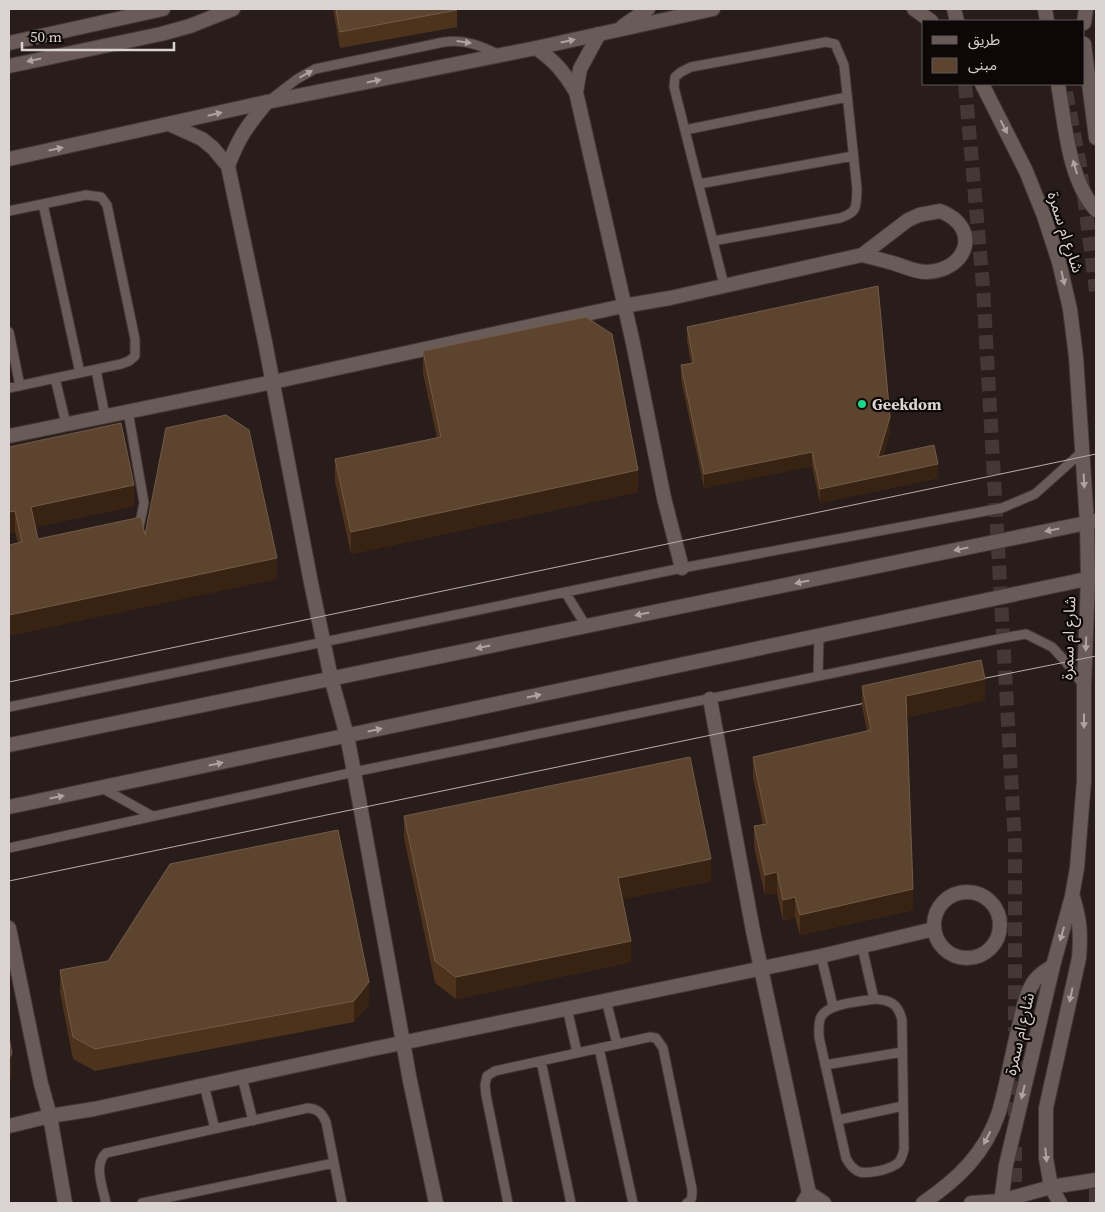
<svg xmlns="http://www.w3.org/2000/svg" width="1105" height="1212" font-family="'Source Serif 4','Noto Sans Arabic',serif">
<rect width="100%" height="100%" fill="#281d1a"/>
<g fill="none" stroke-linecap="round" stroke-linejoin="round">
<!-- tertiary-tunnel -->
<path stroke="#433835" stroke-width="14" stroke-dasharray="14 7" stroke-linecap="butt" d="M965 84 983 286 1015 845V1031
M1066 92 1080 165 1096 291
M1015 1116V1058
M1015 1203V1140
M1096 1203V1188"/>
<defs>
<path id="service" d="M271 99 297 79 315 69 444 42C466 39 481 46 500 55
M685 130 847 97
M699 184 853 156
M43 204 80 373
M9 211 86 195 101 197 107 205 135 339V356L129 361 121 364 9 388
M713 241 840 218C858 212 856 207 857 189L844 65 835 44 826 42 691 67 681 72 675 77 674 87 724 285
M9 332 20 386
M96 370 105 416
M55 378 66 424
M128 411 144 503 139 527
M565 592 586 626
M818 676 819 636
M9 707 682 568 1002 508 1035 494 1083 451
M102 788 152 816
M9 848 354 772 1003 638 1026 634 1052 647 1066 662 1084 686
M862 947 874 999
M821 956 833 1006
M874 999C890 1000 898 1003 902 1020L904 1149C903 1154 902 1159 898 1163 893 1167 888 1168 883 1170 865 1174 855 1176 846 1158L819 1037C819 1030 818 1023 821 1017 828 1003 860 1002 874 999Z
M606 1000 617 1044
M567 1008 577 1052
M599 1048 633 1203
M541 1061 571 1203
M825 1065 902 1052
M242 1077 253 1121
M204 1085 215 1129
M838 1120 903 1106
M106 1203C103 1188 93 1165 106 1153L308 1108C318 1109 322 1113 326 1122L342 1203
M142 1203 334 1163
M508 1203 486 1095 485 1085 487 1076 495 1071 650 1037 656 1038 663 1048 692 1189C692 1195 693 1200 687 1203"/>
<path id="minor" d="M536 48C556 62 563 71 576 92L633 343 664 498 682 568
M576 92 580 69 599 34
M169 124 202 139 213 148 228 166 265 342 311 583 331 678 347 736 354 772 410 1081 436 1203
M228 166C239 137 247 126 267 102
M940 211C982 227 968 271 926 272 916 272 908 268 899 265 887 261 874 258 862 255L908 220 919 215Z
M9 436 273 382 623 306 670 298 862 255
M710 699 753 931 809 1193 803 1203
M9 745 1096 521
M9 807 1096 577
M934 925a33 33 0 1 1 66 0a33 33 0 1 1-66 0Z
M9 928 41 1084 50 1116 65 1203
M9 1126 50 1116 94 1109 358 1052 821 956 934 929
M809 1193 824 1203
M971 1203 1001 1201 1051 1187 1096 1180"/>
<path id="tertiary" d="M914 9 931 21
M954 9 957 21
M1045 9 1047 21
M1084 23 1086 9
M623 26 648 9
M9 43 163 9
M1084 44 1096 138
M9 66 161 34 190 26 233 9
M982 84 1026 171 1044 216 1059 262 1070 309 1076 357 1087 523 1088 579 1084 686V781L1077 868 1072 896 1053 966 1006 1165 1001 1203
M1058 84C1065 123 1068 179 1096 210
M9 159 267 102 536 48 713 9
M923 1203C958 1179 985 1154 999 1112 1007 1084 1012 1054 1019 1026 1023 1010 1025 994 1035 980 1040 974 1046 970 1053 966
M1060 1203 1051 1187 1046 1158V1108L1079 958C1081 934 1080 920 1073 897"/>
</defs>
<!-- service casing -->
<use href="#service" stroke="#413836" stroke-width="11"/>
<!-- minor casing -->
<use href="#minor" stroke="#413836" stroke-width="16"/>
<!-- tertiary casing -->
<use href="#tertiary" stroke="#413836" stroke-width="16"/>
<!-- service -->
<use href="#service" stroke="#685b58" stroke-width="9"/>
<!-- minor -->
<use href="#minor" stroke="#685b58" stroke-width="14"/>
<!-- tertiary -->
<use href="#tertiary" stroke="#685b58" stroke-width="14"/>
<!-- tram -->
<path stroke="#b7aeac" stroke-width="1" d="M971 681 1096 656
M9 682 1096 454
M9 881 875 701"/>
</g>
<!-- wall -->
<path fill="#4e331c" d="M333 9H457V27L340 48Z
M687 327 890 431 883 456 938 478 820 503 812 466 704 488 681 379V365L691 363 687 341Z
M423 351 638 492 351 554 335 481V459L437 438 423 373Z
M9 447 134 506 35 527 38 539 145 535 277 579 18 543 15 532 9 533Z
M862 686 985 700 907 717 913 910 800 935 795 917 783 921 777 893 765 895 754 847V826L763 825 753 777V757L867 731 862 706Z
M404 816 711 881 623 899 631 962 456 999 435 983 404 838Z
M170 864 369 1004 354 1022 95 1071 73 1059 60 992V970L108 961Z"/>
<!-- shaded-wall -->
<path fill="#382313" d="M890 417V431L878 471V457Z
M812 452V466L704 488V474Z
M938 464V478L820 503V489Z
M638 470V492L351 554V532Z
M134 485V506L31 528V507Z
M15 511V532L9 533V512Z
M277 558V579L9 636V615Z
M985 679V700L906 717V696Z
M711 859V881L618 900V878Z
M777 872V893L765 895V875Z
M913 889V910L800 935V915Z
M795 897V917L783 921V900Z
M631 941V962L456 999V977Z
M369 982V1004L354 1022V1001Z
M12 1054V1076L9 1080V1058Z"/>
<!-- building -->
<path fill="#5d442f" stroke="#715b48" d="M336 9H457V10L340 32Z
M878 286 890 417 878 457 934 445 938 464 820 489 812 452 704 474 681 365 694 363 687 327Z
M586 317 612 334 638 470 351 532 335 459 441 437 423 351Z
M226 415 249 430 277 558 9 615V545L22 542 15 511 9 512V447L121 423 134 485 31 507 38 539 141 517 145 535 166 428Z
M981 660 985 679 906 696 913 889 800 915 795 897 783 900 777 872 765 875 754 826 767 824 753 757 871 730 862 686Z
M690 757 711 859 618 878 631 941 456 977 435 961 404 816Z
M338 830 369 982 354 1001 95 1049 73 1037 60 970 108 961 170 864Z
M9 1037 12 1054 9 1058Z"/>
<!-- one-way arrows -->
<defs><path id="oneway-solid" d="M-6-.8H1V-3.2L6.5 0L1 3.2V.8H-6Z" transform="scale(1.25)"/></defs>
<g fill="#ada3a1">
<use href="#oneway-solid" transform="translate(568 41) rotate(-12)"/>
<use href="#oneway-solid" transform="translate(464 42) rotate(8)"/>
<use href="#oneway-solid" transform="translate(34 60) rotate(168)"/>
<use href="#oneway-solid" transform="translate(306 74) rotate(-29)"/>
<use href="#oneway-solid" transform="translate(374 81) rotate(-11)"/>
<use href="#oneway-solid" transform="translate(215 114) rotate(-13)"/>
<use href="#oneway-solid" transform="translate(1004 127) rotate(63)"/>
<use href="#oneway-solid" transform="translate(56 149) rotate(-12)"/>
<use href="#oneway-solid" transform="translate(1075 167) rotate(-106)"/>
<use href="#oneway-solid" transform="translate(1063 278) rotate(77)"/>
<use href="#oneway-solid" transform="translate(1084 481) rotate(87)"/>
<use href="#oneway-solid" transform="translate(1052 530) rotate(168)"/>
<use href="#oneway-solid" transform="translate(961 549) rotate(168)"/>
<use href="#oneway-solid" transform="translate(802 582) rotate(168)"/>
<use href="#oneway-solid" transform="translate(642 614) rotate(168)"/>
<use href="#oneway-solid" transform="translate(1086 644) rotate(92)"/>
<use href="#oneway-solid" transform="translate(483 647) rotate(168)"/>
<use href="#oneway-solid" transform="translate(534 696) rotate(-12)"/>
<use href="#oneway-solid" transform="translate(1084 721) rotate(90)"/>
<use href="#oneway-solid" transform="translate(375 730) rotate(-12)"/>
<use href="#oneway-solid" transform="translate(216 764) rotate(-12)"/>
<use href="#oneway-solid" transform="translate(57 797) rotate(-11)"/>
<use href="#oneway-solid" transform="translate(1062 934) rotate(106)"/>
<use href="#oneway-solid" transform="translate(1071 995) rotate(102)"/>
<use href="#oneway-solid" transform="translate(1023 1092) rotate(103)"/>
<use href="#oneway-solid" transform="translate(987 1138) rotate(117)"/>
<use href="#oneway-solid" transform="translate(1046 1155) rotate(84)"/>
</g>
<!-- markers -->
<circle fill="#18d989" stroke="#0d0807" stroke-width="2" cx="862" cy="404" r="5"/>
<g text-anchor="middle" stroke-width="4.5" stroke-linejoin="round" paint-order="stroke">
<!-- street labels -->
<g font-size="16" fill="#dbd3d1" stroke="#0d0807">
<text transform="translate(1066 232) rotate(72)" y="6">شارع ام سمرة</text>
<text transform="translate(1068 638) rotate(-88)" y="6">شارع ام سمرة</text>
<text transform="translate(1019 1034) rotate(-77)" y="6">شارع ام سمرة</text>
</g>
<!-- poi labels -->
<g font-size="16" font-weight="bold" fill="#dbd3d1" stroke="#0d0807" text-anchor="start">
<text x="872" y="410">Geekdom</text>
</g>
</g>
<!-- border -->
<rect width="1105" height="1212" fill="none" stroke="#dbd3d1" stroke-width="20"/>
<!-- legend -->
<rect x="922" y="20" width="162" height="65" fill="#0d0807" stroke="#5f5958"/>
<rect x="932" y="36" width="25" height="8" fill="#685b58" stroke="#5f5958"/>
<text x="968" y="45" font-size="15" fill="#dbd3d1">طريق</text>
<rect x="932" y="58" width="25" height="15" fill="#5d442f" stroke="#5f5958"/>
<text x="968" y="70" font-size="15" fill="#dbd3d1">مبنى</text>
<!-- scale -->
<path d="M22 42v8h152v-8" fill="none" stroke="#dbd3d1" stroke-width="2.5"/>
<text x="30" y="42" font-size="15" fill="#dbd3d1" stroke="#0d0807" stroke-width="4" paint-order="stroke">50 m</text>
</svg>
